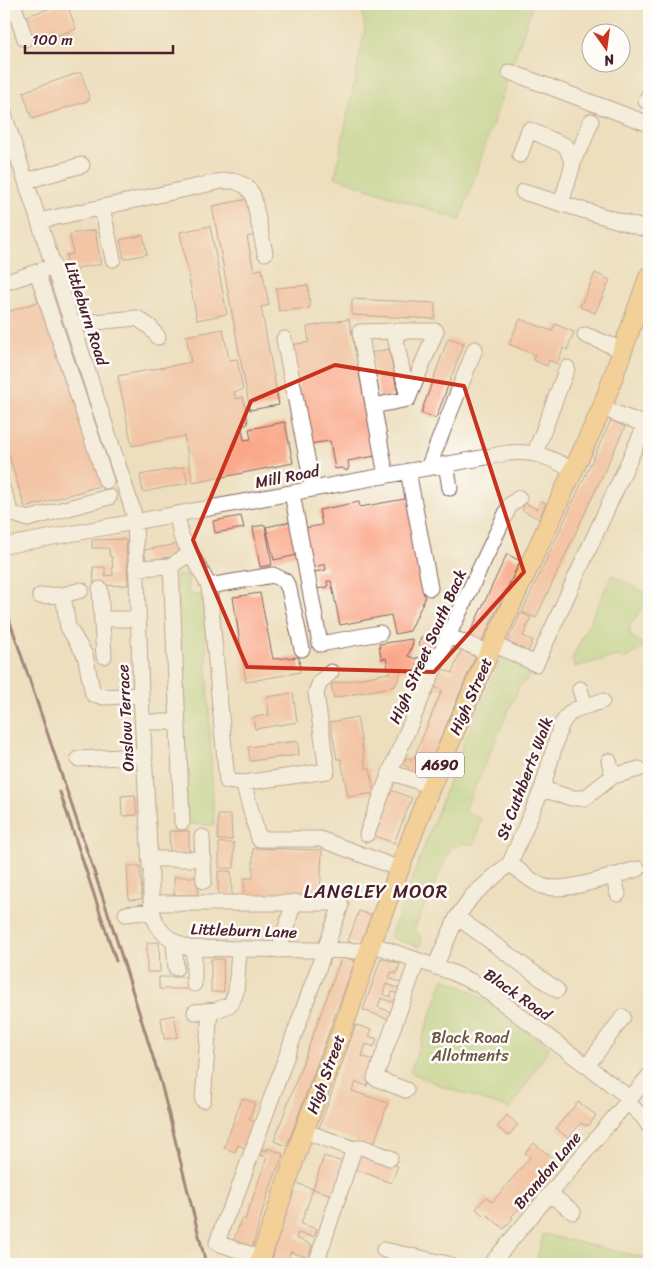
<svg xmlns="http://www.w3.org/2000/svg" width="653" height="1268" font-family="Sriracha,sans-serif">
<rect width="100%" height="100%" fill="#fdfcf7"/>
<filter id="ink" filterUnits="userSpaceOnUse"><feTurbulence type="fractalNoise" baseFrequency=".02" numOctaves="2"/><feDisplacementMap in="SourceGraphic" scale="10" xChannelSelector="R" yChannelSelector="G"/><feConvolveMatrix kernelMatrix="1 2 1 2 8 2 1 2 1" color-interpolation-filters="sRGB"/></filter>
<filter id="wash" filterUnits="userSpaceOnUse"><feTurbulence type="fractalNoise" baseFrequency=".0096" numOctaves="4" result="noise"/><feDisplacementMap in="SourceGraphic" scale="20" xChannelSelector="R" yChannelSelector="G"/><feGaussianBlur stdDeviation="1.12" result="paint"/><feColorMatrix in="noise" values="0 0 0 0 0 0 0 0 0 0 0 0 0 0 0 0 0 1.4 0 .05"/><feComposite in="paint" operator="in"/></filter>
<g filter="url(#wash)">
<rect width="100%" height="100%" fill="#eddfbe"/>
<!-- green -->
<path fill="#add682" stroke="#7c7a56" d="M361 4H533L460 220 335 177 365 29Z
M176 575H188L189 595H204L214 825 186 824Z
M612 575 649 595V598L629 627 631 636 644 645 640 650 624 659 617 656 575 667 572 659Z
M502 656 536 671 519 687 464 811 481 819 474 845 463 843 451 848 414 929 422 938 420 947 390 937 462 747Z
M444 978C483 994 516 1022 549 1048L510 1109 441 1086 410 1072Z
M543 1234 649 1259V1264H536Z"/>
<g id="blocks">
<!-- building -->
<path fill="#faa789" d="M63 4H67L76 29 33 43 24 17Z
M81 72 90 100 32 119 23 92Z
M249 199 255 235 247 237 254 271 262 269 269 305 261 307 279 405 250 410 212 206Z
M210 226 227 314 197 320 180 232Z
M95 230 101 264 77 268 78 272 69 274 66 255 73 254 70 234Z
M143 235 147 254 124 259 120 240Z
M595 273 610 280 595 313 580 307Z
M308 285 310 308 279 311 276 288Z
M352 299 435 303V319L352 315Z
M44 300 106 484 25 508 4 439V313Z
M349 319 375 456 348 461 349 467 347 471 342 468 335 469 330 441 309 444 291 345 309 342 307 327Z
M520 319 552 331 555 324 574 332 567 350 563 348 557 364 549 360 547 366 533 360 535 355 509 344Z
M223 329 229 360 237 359 243 390 234 392 236 399 243 397 248 424 241 426 244 440 251 439 249 429 285 422 293 463 193 483 184 436 132 446 118 376 191 362 186 336Z
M448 338 464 343 436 418 421 413Z
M389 349 398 394 380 398 371 353Z
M611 420 625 427 536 618 522 612Z
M184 467 188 483 143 492 140 475Z
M410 498 426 583H421L425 598 410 631 395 634 391 615 340 625 331 581H327L328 587 317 589 314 572 326 570 325 564 312 568 304 528 322 525 319 510 359 502 360 507Z
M541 501 546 503 539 519 522 510 525 503 537 509Z
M241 516 244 528 215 533 213 521Z
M290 522 297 555 274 560 266 527Z
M265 525 272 565 260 567 253 527Z
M124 539 126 541 128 585 94 586 93 567H105V576L113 575 112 557H110L109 548H92V540Z
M178 544 180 555 146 561 144 550Z
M507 554 520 561 481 643 468 637Z
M260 593 273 659 299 657 300 672 246 682 233 597Z
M521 613 531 618 523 636 533 640 528 652 507 643Z
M422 636 433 641 429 650 418 645Z
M412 639 413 643 408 656 416 659 417 657 433 664 425 680 402 670 395 686 334 698 331 684 389 673 386 658 381 659 379 644Z
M461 650 475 657 423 780 406 773 409 767 398 763 400 759 405 761 407 757 413 760 442 690 432 686 440 668 452 673Z
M293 693 297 722 255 729 253 717 269 715 267 697Z
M357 717 366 769 370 768 374 793 348 797 341 759H337L330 722Z
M298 741 299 755 250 761 248 747Z
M389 789 412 798 394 843 372 835Z
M135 795 137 815 122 816 121 796Z
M218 815H231L232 840H218Z
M169 831H189V853H170Z
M219 843H234V868H219Z
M253 848 322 850 320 898 244 896V878H253Z
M127 866H140L142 899 129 900Z
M218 871H231L232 896H218Z
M174 877H198V895H174Z
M359 911 373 916 361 946 348 941Z
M159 942 160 972H147V943Z
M342 956 355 961 287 1146 274 1141Z
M381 958 400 964 396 974 391 972 389 978 404 984 402 989 386 984 383 994 390 997 392 992 399 994 395 1003 381 998 378 1007 393 1013 391 1020 363 1010Z
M211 959H223L224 992H211Z
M159 977H188V989H159Z
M174 1015 178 1037 164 1039 161 1018Z
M356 1025 372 1030 369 1036 377 1039 374 1047 366 1044 362 1056 376 1061 367 1086 356 1082 352 1091 388 1103 373 1147 319 1128Z
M242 1098 255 1103 249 1119 257 1122 247 1149 238 1145 235 1152 224 1148Z
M578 1102 596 1115 589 1126 587 1124 586 1126 581 1123 568 1138 556 1128Z
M507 1115 518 1125 508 1136 497 1127Z
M534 1143 558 1163 536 1187 540 1191 529 1205 524 1201 523 1203 525 1205 520 1210 518 1209 511 1217 513 1218 504 1229 486 1214 484 1216 476 1209 486 1197 492 1202 501 1192 530 1157 525 1153Z
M256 1147 267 1151 268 1148 283 1154 267 1196 252 1249 233 1243 241 1219 245 1220 267 1157 254 1153Z
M360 1151 398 1166 391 1183 353 1168Z
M324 1156 343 1162 332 1195 313 1189Z
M296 1183 313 1189 301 1224 317 1229 314 1237 298 1233 296 1238 312 1245 309 1258 290 1252 287 1264H271L275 1248Z"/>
</g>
</g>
<g filter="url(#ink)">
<use href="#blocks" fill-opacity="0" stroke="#83625e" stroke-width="1"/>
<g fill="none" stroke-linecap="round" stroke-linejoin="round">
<defs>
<path id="minor" d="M15 9 25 39
M510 72 649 124
M646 101 649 95
M4 114 133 511 135 522 141 695 150 866
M520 155 529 130 566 146 573 164 561 204
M573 164 576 154 582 145 591 121
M26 181 82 165
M523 192 649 230
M102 207 113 259
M39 221 222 181H234L246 186 253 195 265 253
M37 272 106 481
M4 283 45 269
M73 324 137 318 150 327 158 337
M394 331H436L408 399
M585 335 623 350
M284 339 313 489
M373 406 408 399 394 331 360 332 386 476
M602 408 646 425
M535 453 567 368
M446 464 450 488
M428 468 475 349
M408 471 430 588
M4 492 11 513 28 519 109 497
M292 493 320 644 380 633
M177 515 181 536 209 586 227 781 243 783 327 771 316 693 320 682 331 672
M4 546 508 453C537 450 549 458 574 470
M171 566 182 822
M136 568 171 566 190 553
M209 586 273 575 285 581 289 589 302 649
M100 589 104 656
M63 595 68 627 85 655 93 694 104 697 141 695
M40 596 63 595 81 590
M102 619H138
M448 636 489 653
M493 644 536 664 649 417
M580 689 585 706
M143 722H177
M78 759 145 756
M609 761 613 776
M243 783 259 839H320L400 869
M431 786 390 772 448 636 510 505 519 498
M542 789 572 798H585L613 776 639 769
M367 834 390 772
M202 837 204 881
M150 859H204
M510 863C520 871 530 881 542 886 564 894 614 875 638 869
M151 873C151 910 148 934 189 948L369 951
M613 875 618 894
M152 903H337L341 905 235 1199 225 1219 217 1243 261 1258
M126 914 152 911
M457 917 557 990
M174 943 176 968
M371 944 451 972 479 985 631 1099
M194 948V984
M279 950 294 902
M435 967 457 917 472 896 510 863 542 789 561 725 568 715 574 710 602 701
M195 1012 217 1010 231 1004 236 992 239 950
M587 1066 623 1017
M406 1090 375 1078 417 961
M203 1100 210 1011
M628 1103 643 1117 649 1126
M304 1131 354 1149 316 1264
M354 1149 362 1147 390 1158
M550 1194 573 1212
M384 1250 448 1264
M491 1264 649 1076"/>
<path id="major" d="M259 1264 304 1131 348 1014 371 944 431 786 489 653 602 408 649 276"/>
</defs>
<!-- minor casing -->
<use href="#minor" stroke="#83625e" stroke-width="17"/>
<!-- major casing -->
<use href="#major" stroke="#83625e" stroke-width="21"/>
<!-- minor -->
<use href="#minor" stroke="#fff" stroke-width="15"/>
<!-- major -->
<use href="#major" stroke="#f8bf6c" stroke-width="19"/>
<!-- rail -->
<path stroke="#4a1f2b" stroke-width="3" d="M4 604 111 922 161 1083 206 1264
M60 792 116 961"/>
</g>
</g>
<!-- marked area -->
<path d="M0 0H653V1268H0ZM335 365 464 386 524 572 434 672 247 667 193 540 251 401Z" fill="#eddfbe" fill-opacity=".55" fill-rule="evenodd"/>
<path fill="none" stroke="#c8321e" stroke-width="4" stroke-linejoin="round" d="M335 365 464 386 524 572 434 672 247 667 193 540 251 401Z"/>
<g text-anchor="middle" stroke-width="5" stroke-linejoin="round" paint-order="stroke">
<!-- shield labels -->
<rect fill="#fdfcf7" stroke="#806168" stroke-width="1" x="416" y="752.5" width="48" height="25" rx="4"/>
<g font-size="15" font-weight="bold" fill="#4a1f2b">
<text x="440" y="770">A690</text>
</g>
<!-- street labels -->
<g font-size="16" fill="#4a1f2b" stroke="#fdfcf7">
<text transform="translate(87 313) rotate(72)" y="6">Littleburn Road</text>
<text transform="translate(287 476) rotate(-11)" y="6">Mill Road</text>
<text transform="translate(427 646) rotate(-66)" y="6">High Street South Back</text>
<text transform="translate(470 696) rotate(-66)" y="6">High Street</text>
<text transform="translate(125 718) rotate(-93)" y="6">Onslow Terrace</text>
<text transform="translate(524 778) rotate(-69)" y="6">St Cuthberts Walk</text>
<text transform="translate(244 930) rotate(2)" y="6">Littleburn Lane</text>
<text transform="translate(518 994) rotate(35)" y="6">Black Road</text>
<text transform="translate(325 1074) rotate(-70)" y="6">High Street</text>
<text transform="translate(547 1170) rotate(-50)" y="6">Brandon Lane</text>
</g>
<!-- park labels -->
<g font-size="16" fill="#685645" stroke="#fdfcf7">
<text x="470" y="1043">Black Road<tspan x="470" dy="18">Allotments</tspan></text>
</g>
<!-- quarter labels -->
<g font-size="19" letter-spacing="1" fill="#4a1f2b" stroke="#fdfcf7">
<text x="376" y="898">LANGLEY MOOR</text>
</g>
</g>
<!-- margin -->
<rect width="653" height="1268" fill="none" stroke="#fdfcf7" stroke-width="20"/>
<!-- north arrow -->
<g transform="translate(606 48) rotate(166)"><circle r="24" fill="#fdfcf7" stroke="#b5a4a5"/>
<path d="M0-4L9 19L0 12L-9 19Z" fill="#c8321e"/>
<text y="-8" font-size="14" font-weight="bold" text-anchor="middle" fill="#4a1f2b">N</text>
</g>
<!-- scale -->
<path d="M25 45v8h148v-8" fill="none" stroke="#4a1f2b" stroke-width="2.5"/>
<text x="32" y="45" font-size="15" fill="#4a1f2b" stroke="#fdfcf7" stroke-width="4" paint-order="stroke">100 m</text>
</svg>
